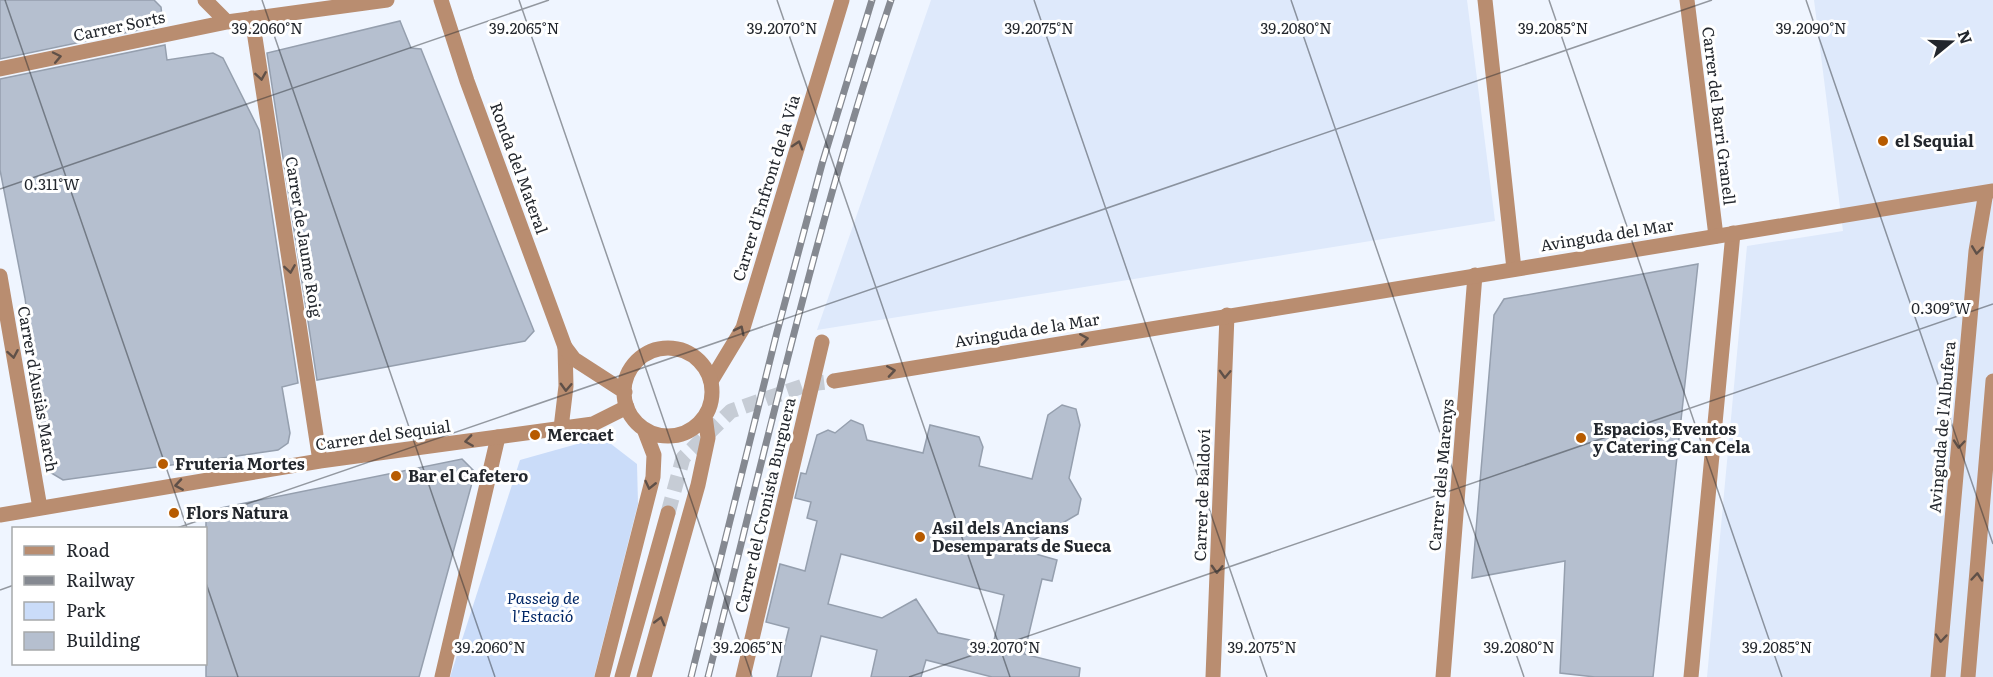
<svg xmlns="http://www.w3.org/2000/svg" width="1993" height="677" font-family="Literata,serif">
<rect width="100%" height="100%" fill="#eff5ff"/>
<!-- built -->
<path fill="#dee9fb" d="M931 0H1467L1495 221 817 330Z
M1814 0H1993V677H1707L1747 246 1843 231Z"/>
<!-- green -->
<path fill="#cadcf9" d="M602 437 637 464 638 504 594 677H450L520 460Z"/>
<!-- building -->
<path fill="#b5bfcf" stroke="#959fae" stroke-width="1.5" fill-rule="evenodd" d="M0 0H154L161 7 163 25 0 59Z
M400 21 411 48 421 49 534 331 525 341 317 380 267 53Z
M165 45 167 60 213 53 223 58 259 130 298 383 282 387 290 433 288 443 278 450 251 454 63 480 48 471 25 298 0 170V79Z
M1698 264 1653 677H1595L1560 673 1565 561 1472 578 1494 315 1504 299Z
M1062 405 1076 409 1080 425 1069 478 1081 499 1078 514 1018 549 1057 560 1052 581 1042 579 1024 654 1080 668 1079 677H992L926 660 921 677H871L877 650 821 636 811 677H777L789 628 766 622 780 564 805 571 817 521 807 518 811 502 795 498 801 473 806 474 817 435 828 430 835 433 851 420 863 425 867 440 923 453 930 425 979 437 983 447 979 466 1032 479 1048 415ZM841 554 1004 595 993 645 938 633 916 599 882 618 828 604Z
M462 459 475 472 419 677H206V511Z"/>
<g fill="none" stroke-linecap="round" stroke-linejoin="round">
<!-- tertiary-tunnel -->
<path stroke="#c6ccd5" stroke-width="15" stroke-dasharray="15 8" stroke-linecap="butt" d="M668 513 683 458 731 411 809 384 834 381"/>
<!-- pedestrian -->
<path stroke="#b98d70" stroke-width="15" d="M442 677 498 437"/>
<!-- minor -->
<path stroke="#b98d70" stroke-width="15" d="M205 0 227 22
M1485 0 1514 269
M1687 0 1716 236
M252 18 320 461
M0 69 227 22 387 0
M0 276 40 508
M711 381 743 328 842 0
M561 428 566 386 565 347
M0 515 320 461 593 424 627 407
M743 677 822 342
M1213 677 1227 315
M1443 677 1475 275
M1691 677 1733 233"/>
<!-- tertiary -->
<path stroke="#b98d70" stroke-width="15" d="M441 0 467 81 565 347 574 359 625 392
M624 392a44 44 0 1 1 88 0a44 44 0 1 1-88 0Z
M834 381 1993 191
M602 677 653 477 654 455 644 429
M622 677 668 513
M644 677 698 485 708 438 705 416
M1938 677 1976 251 1986 192
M1968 677 1993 381"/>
<defs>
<path id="rail" d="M691 677 777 332 822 164 872 0
M708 677C765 451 817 221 891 0"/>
</defs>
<!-- rail casing -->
<use href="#rail" stroke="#858991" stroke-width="7"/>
<!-- rail -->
<use href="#rail" stroke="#fff" stroke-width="4.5" stroke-dasharray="14" stroke-linecap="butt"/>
</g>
<!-- one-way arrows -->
<defs><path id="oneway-chevron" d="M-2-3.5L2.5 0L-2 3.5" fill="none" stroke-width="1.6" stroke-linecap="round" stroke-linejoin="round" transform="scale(1.5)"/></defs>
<g stroke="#5f5048">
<use href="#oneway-chevron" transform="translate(57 57) rotate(-12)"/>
<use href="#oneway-chevron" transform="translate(261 76) rotate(81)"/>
<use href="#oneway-chevron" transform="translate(798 145) rotate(-73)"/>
<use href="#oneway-chevron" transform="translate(1977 250) rotate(97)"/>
<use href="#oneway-chevron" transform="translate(290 269) rotate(81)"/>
<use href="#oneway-chevron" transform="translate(740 330) rotate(-64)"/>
<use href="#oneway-chevron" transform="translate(1084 339) rotate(-9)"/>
<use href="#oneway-chevron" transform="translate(13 354) rotate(80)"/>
<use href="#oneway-chevron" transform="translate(891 371) rotate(-9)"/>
<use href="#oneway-chevron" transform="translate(1225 374) rotate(92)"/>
<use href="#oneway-chevron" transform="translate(566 387) rotate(92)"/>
<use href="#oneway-chevron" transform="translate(469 441) rotate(172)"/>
<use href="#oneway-chevron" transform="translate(1959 444) rotate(95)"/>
<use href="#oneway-chevron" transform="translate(179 485) rotate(171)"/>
<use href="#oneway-chevron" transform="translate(650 485) rotate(103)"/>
<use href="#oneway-chevron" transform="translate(1217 569) rotate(92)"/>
<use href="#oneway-chevron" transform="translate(1977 577) rotate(-85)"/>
<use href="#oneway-chevron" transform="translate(660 621) rotate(-75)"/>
<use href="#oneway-chevron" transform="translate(1941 638) rotate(95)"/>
</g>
<!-- ticks -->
<path fill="none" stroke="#23272d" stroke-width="1.5" stroke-opacity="0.45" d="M5 0 187 528M262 0 495 677M519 0 752 677M777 0 1010 677M1034 0 1267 677M1291 0 1524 677M1549 0 1782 677M1806 0 1993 544M0 189 549 0M177 528 1712 0M206 583 238 677M0 590 14 585M909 677 1993 304"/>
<!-- markers -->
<g fill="#b75b00" stroke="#fff" stroke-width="2">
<circle cx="1883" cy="141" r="6"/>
<circle cx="535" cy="435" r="6"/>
<circle cx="1581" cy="438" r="6"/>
<circle cx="163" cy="464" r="6"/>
<circle cx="396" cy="476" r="6"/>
<circle cx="174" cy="513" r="6"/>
<circle cx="920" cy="537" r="6"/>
</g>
<g text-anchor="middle" stroke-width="6" stroke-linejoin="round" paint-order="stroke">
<!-- street labels -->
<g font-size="16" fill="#23272d" stroke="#fff">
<text transform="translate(119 26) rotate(-12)" y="6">Carrer Sorts</text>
<text transform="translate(1719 116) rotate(83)" y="6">Carrer del Barri Granell</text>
<text transform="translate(519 168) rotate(70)" y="6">Ronda del Materal</text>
<text transform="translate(766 188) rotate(-73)" y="6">Carrer d'Enfront de la Via</text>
<text transform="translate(1607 235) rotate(-9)" y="6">Avinguda del Mar</text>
<text transform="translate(304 237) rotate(81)" y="6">Carrer de Jaume Roig</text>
<text transform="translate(1027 330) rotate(-9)" y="6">Avinguda de la Mar</text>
<text transform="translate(38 389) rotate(80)" y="6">Carrer d'Ausiàs March</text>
<text transform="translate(1942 427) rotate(-85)" y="6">Avinguda de l'Albufera</text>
<text transform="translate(383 435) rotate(-8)" y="6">Carrer del Sequial</text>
<text transform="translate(1441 475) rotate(-85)" y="6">Carrer dels Marenys</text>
<text transform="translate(1202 495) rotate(-88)" y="6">Carrer de Baldoví</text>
<text transform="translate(765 505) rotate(-77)" y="6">Carrer del Cronista Burguera</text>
</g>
<!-- poi labels -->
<g font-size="16" font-weight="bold" fill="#23272d" stroke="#fff" text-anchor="start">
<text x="1895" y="147">el Sequial</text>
<text x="1593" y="435">Espacios, Eventos<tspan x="1593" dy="18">y Catering Can Cela</tspan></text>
<text x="547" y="441">Mercaet</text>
<text x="175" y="470">Fruteria Mortes</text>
<text x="408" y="482">Bar el Cafetero</text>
<text x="186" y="519">Flors Natura</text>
<text x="932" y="534">Asil dels Ancians<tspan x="932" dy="18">Desemparats de Sueca</tspan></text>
</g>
<!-- park labels -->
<g font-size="16" font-style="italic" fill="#002665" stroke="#fff">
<text x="543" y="604">Passeig de<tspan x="543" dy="18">l'Estació</tspan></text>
</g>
</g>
<g font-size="15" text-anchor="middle" fill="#23272d" stroke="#fff" stroke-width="6" stroke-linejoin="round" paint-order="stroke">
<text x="267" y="34">39.2060°N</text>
<text x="524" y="34">39.2065°N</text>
<text x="782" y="34">39.2070°N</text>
<text x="1039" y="34">39.2075°N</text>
<text x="1296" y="34">39.2080°N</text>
<text x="1553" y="34">39.2085°N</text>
<text x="1811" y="34">39.2090°N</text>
<text x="52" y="190">0.311°W</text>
<text x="1941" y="314">0.309°W</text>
<text x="490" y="653">39.2060°N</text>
<text x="748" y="653">39.2065°N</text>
<text x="1005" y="653">39.2070°N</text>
<text x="1262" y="653">39.2075°N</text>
<text x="1519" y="653">39.2080°N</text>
<text x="1777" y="653">39.2085°N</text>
</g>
<!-- legend -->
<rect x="12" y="527" width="195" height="138" fill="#ffffff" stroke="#a7a9ab" stroke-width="1.5"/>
<rect x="24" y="546" width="30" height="9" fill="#b98d70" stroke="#a7a9ab" stroke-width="1.5"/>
<text x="66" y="557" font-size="18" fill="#23272d">Road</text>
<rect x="24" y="576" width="30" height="9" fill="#858991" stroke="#a7a9ab" stroke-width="1.5"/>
<text x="66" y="587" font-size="18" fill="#23272d">Railway</text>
<rect x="24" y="602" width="30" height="18" fill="#cadcf9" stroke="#a7a9ab" stroke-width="1.5"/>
<text x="66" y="617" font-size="18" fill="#23272d">Park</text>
<rect x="24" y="632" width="30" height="18" fill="#b5bfcf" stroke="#a7a9ab" stroke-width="1.5"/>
<text x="66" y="647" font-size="18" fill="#23272d">Building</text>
<!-- north arrow -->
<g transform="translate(1951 42) rotate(71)" stroke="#ffffff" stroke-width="4.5" paint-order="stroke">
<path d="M0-4.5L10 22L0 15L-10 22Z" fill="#23272d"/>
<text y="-9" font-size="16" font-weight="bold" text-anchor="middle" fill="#23272d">N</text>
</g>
</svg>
